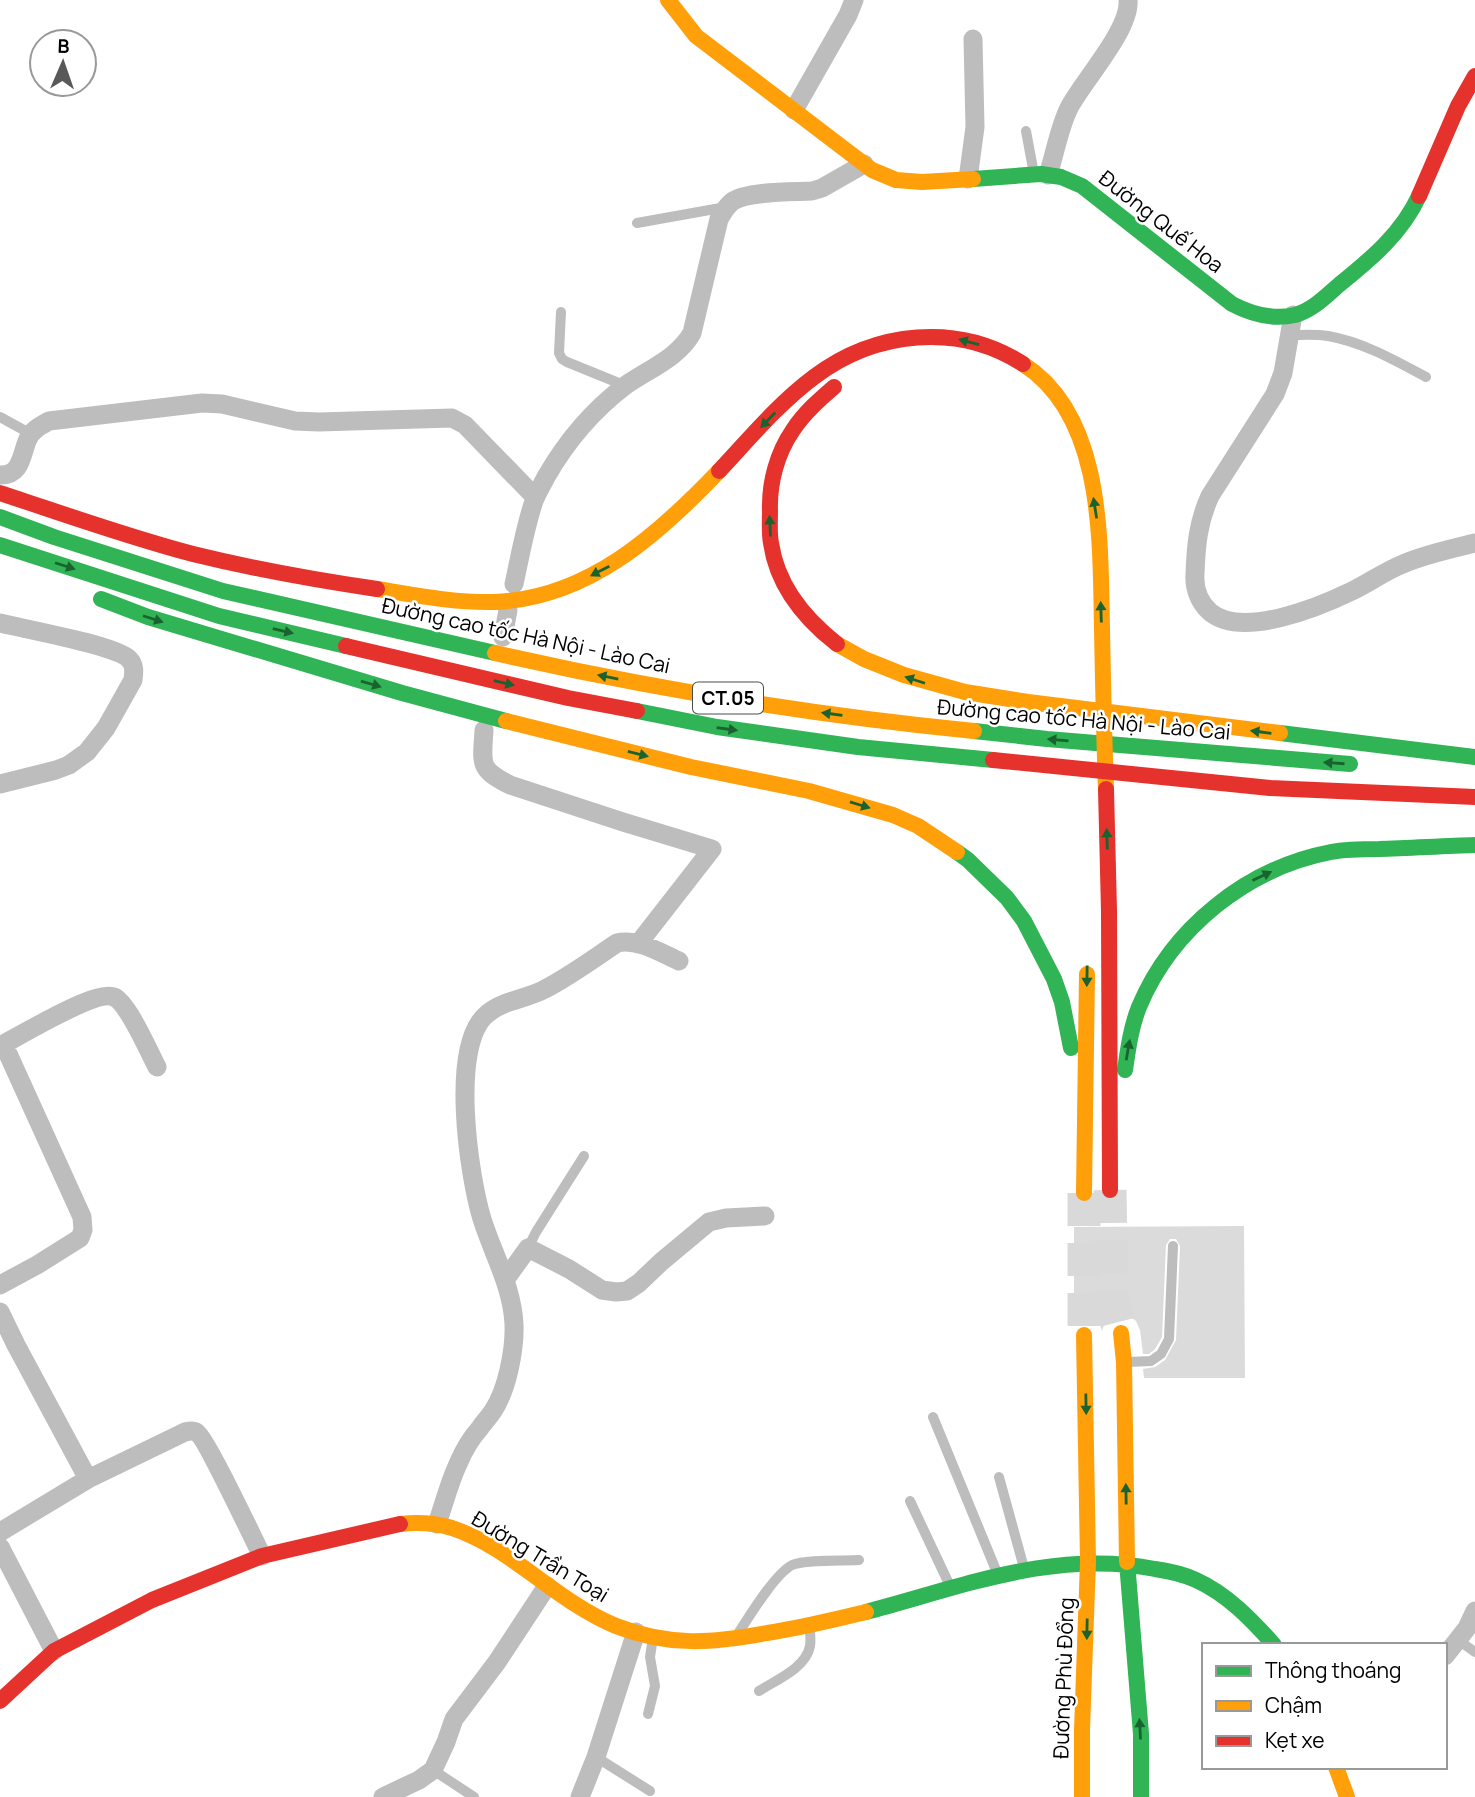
<svg xmlns="http://www.w3.org/2000/svg" width="1475" height="1797" font-family="Manrope,sans-serif">
<rect width="100%" height="100%" fill="#fff"/>
<!-- building -->
<path fill="#dbdbdb" d="M1244 1226 1245 1378H1144L1143 1369 1155 1367 1165 1360 1176 1340 1180 1246 1176 1239H1170L1166 1245 1162 1337 1155 1349 1149 1354H1143L1140 1330 1136 1321 1128 1315 1120 1314 1110 1317 1104 1325 1102 1331 1100 1325 1093 1318 1083 1316 1074 1319V1227Z"/>
<g fill="none" stroke-linecap="round" stroke-linejoin="round">
<!-- highway-tunnel -->
<path stroke="#d9d9d9" stroke-width="33" stroke-dasharray="33 17" stroke-linecap="butt" d="M1110 1190 1112 1298 1121 1333
M1084 1193V1335"/>
<!-- lane -->
<path stroke="#bdbdbd" stroke-width="10" d="M1026 131 1034 174
M637 223 726 207
M561 312 559 353 562 359 567 362 626 386
M1290 335C1302 335 1316 334 1328 336 1363 342 1396 361 1426 377
M0 417 31 434
M528 1248 536 1232 584 1156
M1128 1362 1151 1361 1161 1354 1169 1339 1173 1246
M933 1417 998 1575
M999 1477 1024 1568
M910 1501 950 1586
M737 1635C749 1617 774 1575 792 1565 806 1559 843 1561 859 1560
M1458 1640 1475 1652
M759 1691C776 1680 806 1668 810 1646 811 1641 810 1634 810 1628
M648 1714 655 1686 650 1657 653 1637
M596 1757 650 1791
M433 1770 474 1797"/>
<!-- street -->
<path stroke="#bdbdbd" stroke-width="19" d="M794 110 848 15 854 0
M1048 175C1055 154 1059 128 1069 108 1083 81 1131 29 1128 0
M968 179 975 127 973 39
M1293 315 1283 373 1275 394 1210 496C1198 522 1196 546 1195 574 1194 588 1199 602 1210 612 1242 639 1319 607 1352 591 1369 583 1385 571 1403 564 1426 554 1451 549 1475 543
M0 475C22 476 21 454 28 439 32 430 40 426 49 421L202 403 222 404 295 421 319 422 452 418 465 425 535 497
M514 584C520 557 525 527 534 501 537 493 542 485 546 477 566 442 593 410 626 385 649 369 678 358 692 333L719 219C723 213 726 206 733 201 748 191 792 192 812 191L822 188 864 164
M0 623C24 629 115 645 129 659 135 665 134 672 133 680L106 728 87 752 69 765 56 770 0 784
M503 637 508 610
M484 730C482 764 478 769 510 785L623 822 712 849 638 944
M0 1046C20 1036 96 989 114 997 128 1003 149 1052 157 1067
M505 1280 528 1248 569 1269 602 1290 616 1292 627 1291 639 1283 661 1262 709 1222 726 1218 765 1216
M0 1285 37 1265 80 1238 83 1230 82 1217 4 1045
M0 1312 16 1345 88 1479 0 1532
M88 1479 185 1432C189 1431 192 1430 196 1432 205 1436 254 1540 262 1556
M437 1524C444 1504 449 1483 458 1464 463 1452 471 1438 480 1428 484 1422 489 1417 493 1411 507 1390 515 1350 514 1324 512 1286 493 1254 482 1219 469 1176 449 1045 487 1014 503 1000 527 999 545 989 570 976 593 959 617 943 637 938 661 953 679 961
M0 1547 54 1651
M1445 1656 1467 1628 1475 1611
M383 1797 419 1780 433 1770 446 1742 454 1719 497 1662 547 1586
M580 1797 596 1757 636 1632"/>
<!-- fast -->
<path stroke="#30b455" stroke-width="16" d="M973 179 1041 174 1061 177 1082 186 1232 304C1251 314 1273 320 1295 315 1313 310 1326 296 1340 284 1371 259 1402 233 1419 196
M0 517 54 537 223 591 495 653
M0 545 219 616 346 646
M101 599 148 617 402 693 506 721
M637 711 717 727 858 747 993 760
M974 731 1047 739 1350 764
M1280 733 1475 757
M957 852 968 860 1007 898 1024 921 1054 979 1062 1002 1071 1048
M1125 1070C1128 1049 1131 1027 1139 1007 1172 928 1247 868 1331 852 1347 849 1363 849 1379 849 1411 848 1443 846 1475 845
M1127 1562 1141 1734V1797
M866 1612C961 1587 1055 1549 1155 1569 1169 1571 1183 1574 1196 1580 1227 1594 1252 1620 1274 1645"/>
<!-- slow -->
<path stroke="#ff9f0a" stroke-width="16" d="M668 0 696 36 872 170 896 180 922 182 973 179
M1023 364C1105 416 1100 543 1102 629 1103 682 1104 736 1106 789
M377 589C415 595 454 603 494 602 587 599 658 535 719 471
M837 644 864 659 904 675 965 692 1028 702 1280 733
M495 653C653 689 813 715 974 731
M506 721 691 767 809 791 893 815 918 826 957 852
M1084 1193 1087 974
M1121 1333 1124 1362 1127 1562
M1084 1335 1088 1561
M400 1524C418 1522 435 1523 452 1528 512 1548 557 1602 616 1626 670 1647 712 1643 767 1633 801 1628 833 1620 866 1612
M1336 1767 1347 1797
M1082 1797V1730L1088 1561"/>
<!-- jam -->
<path stroke="#e5322d" stroke-width="16" d="M1419 196 1458 106 1475 76
M834 387C819 400 804 413 793 430 777 453 769 483 770 511 770 522 769 533 771 543 777 585 805 619 837 644
M719 471C749 439 778 404 814 377 875 331 958 322 1023 364
M0 493C64 514 128 537 193 554 254 569 315 580 377 589
M346 646 568 698 637 711
M993 760 1270 788 1475 797
M1106 789 1109 911 1110 1190
M0 1701 54 1651 152 1600 262 1556 400 1524"/>
</g>
<!-- one-way arrows -->
<defs><path id="oneway-solid" d="M-6-.8H1V-3.2L6.5 0L1 3.2V.8H-6Z" transform="scale(1.75)"/></defs>
<g fill="#1a632f">
<use href="#oneway-solid" transform="translate(969 342) rotate(-165)"/>
<use href="#oneway-solid" transform="translate(768 420) rotate(134)"/>
<use href="#oneway-solid" transform="translate(1095 508) rotate(-99)"/>
<use href="#oneway-solid" transform="translate(770 526) rotate(-93)"/>
<use href="#oneway-solid" transform="translate(65 566) rotate(18)"/>
<use href="#oneway-solid" transform="translate(600 571) rotate(153)"/>
<use href="#oneway-solid" transform="translate(1101 612) rotate(-92)"/>
<use href="#oneway-solid" transform="translate(153 619) rotate(18)"/>
<use href="#oneway-solid" transform="translate(283 631) rotate(13)"/>
<use href="#oneway-solid" transform="translate(608 677) rotate(-169)"/>
<use href="#oneway-solid" transform="translate(915 680) rotate(-162)"/>
<use href="#oneway-solid" transform="translate(504 683) rotate(13)"/>
<use href="#oneway-solid" transform="translate(371 684) rotate(16)"/>
<use href="#oneway-solid" transform="translate(832 714) rotate(-172)"/>
<use href="#oneway-solid" transform="translate(727 729) rotate(8)"/>
<use href="#oneway-solid" transform="translate(1261 732) rotate(-172)"/>
<use href="#oneway-solid" transform="translate(1058 740) rotate(-175)"/>
<use href="#oneway-solid" transform="translate(638 754) rotate(14)"/>
<use href="#oneway-solid" transform="translate(1334 763) rotate(-176)"/>
<use href="#oneway-solid" transform="translate(860 805) rotate(17)"/>
<use href="#oneway-solid" transform="translate(1107 839) rotate(-92)"/>
<use href="#oneway-solid" transform="translate(1262 876) rotate(-25)"/>
<use href="#oneway-solid" transform="translate(1087 976) rotate(91)"/>
<use href="#oneway-solid" transform="translate(1128 1050) rotate(-80)"/>
<use href="#oneway-solid" transform="translate(1086 1404) rotate(89)"/>
<use href="#oneway-solid" transform="translate(1126 1494) rotate(-91)"/>
<use href="#oneway-solid" transform="translate(1087 1629) rotate(91)"/>
<use href="#oneway-solid" transform="translate(1140 1729) rotate(-93)"/>
</g>
<g text-anchor="middle" stroke-width="5" stroke-linejoin="round" paint-order="stroke">
<!-- shield labels -->
<rect fill="#fff" stroke="#4c4c4c" stroke-width="2" x="693" y="682.5" width="70" height="31" rx="5"/>
<g font-size="19" font-weight="bold" fill="#000">
<text x="728" y="705">CT.05</text>
</g>
<!-- street labels -->
<g font-size="21" fill="#000" stroke="#fff">
<text transform="translate(1161 222) rotate(38)" y="7">Đường Quế Hoa</text>
<text transform="translate(526 636) rotate(12)" y="7">Đường cao tốc Hà Nội - Lào Cai</text>
<text transform="translate(1084 720) rotate(5)" y="7">Đường cao tốc Hà Nội - Lào Cai</text>
<text transform="translate(540 1557) rotate(31)" y="7">Đường Trần Toại</text>
<text transform="translate(1064 1678) rotate(-88)" y="7">Đường Phù Đổng</text>
</g>
</g>
<!-- legend -->
<rect x="1202" y="1643" width="245" height="126" fill="#ffffff" stroke="#999999" stroke-width="2"/>
<rect x="1216" y="1666" width="35" height="10" fill="#30b455" stroke="#999999" stroke-width="2"/>
<text x="1265" y="1678" font-size="21" fill="#000000">Thông thoáng</text>
<rect x="1216" y="1701" width="35" height="10" fill="#ff9f0a" stroke="#999999" stroke-width="2"/>
<text x="1265" y="1713" font-size="21" fill="#000000">Chậm</text>
<rect x="1216" y="1736" width="35" height="10" fill="#e5322d" stroke="#999999" stroke-width="2"/>
<text x="1265" y="1748" font-size="21" fill="#000000">Kẹt xe</text>
<!-- north arrow -->
<g transform="translate(63 63) rotate(2)"><circle r="33" fill="#ffffff" stroke="#999999" stroke-width="2"/>
<path d="M0-5L12 26L0 18L-12 26Z" fill="#595959"/>
<text y="-10" font-size="19" font-weight="bold" text-anchor="middle" fill="#000000">B</text>
</g>
</svg>
